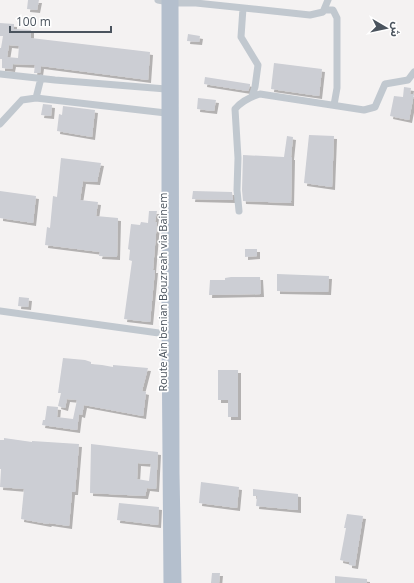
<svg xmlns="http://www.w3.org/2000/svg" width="414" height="583" font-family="'Open Sans','Noto Sans Arabic',sans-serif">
<defs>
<filter id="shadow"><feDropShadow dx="3" dy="3" stdDeviation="0" flood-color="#0004"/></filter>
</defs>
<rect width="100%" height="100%" fill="#f4f2f2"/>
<!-- building -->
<path fill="#ccced4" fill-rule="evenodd" filter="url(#shadow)" d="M28 0H39L37 10 27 9Z
M0 23 14 24V29L31 30V38L150 52 148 80 41 66 40 73H34L35 65 13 64 12 69 2 68V59H0V48H1L3 36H0ZM9 45 19 46 18 58 7 57Z
M188 34 200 36 199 42 187 41Z
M274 63 322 69 319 96 271 89Z
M205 77 250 84V86L248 91 204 84Z
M404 87 411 88 410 94H414L409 120 390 116 394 96 403 97Z
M198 98 216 100 214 111 197 109Z
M43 104 52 105 51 116 41 115Z
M63 106 95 110 92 137 57 131 59 114 62 115Z
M309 135 334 136 332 187 304 183Z
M287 136 293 137 291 157H292L291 203 243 201 242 190 243 155 284 157Z
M61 158 101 163 97 182 83 181 80 200 98 202 96 216 118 218 117 257 99 256 100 252 45 245 47 227 50 228 53 196 57 197Z
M0 191 36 196 33 223 0 218Z
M193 191 232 192 233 200 192 199Z
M149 211H157L155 222H157L153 270H155L150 322 124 319 132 261 129 260 130 250 128 249 131 224 140 225 141 222 148 223Z
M245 249H257V256L245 257Z
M277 274 329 276 328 292 277 291Z
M231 277H260L261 294 209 295 210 280H225V278Z
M19 297 29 298 28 307 18 306Z
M63 358 85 360 91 362V364L102 365 113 367V365L148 368 142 391 146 392 143 416 84 405 82 415 79 414 77 430 42 425 43 420H45L47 406 58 407 57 417 73 419 77 400 67 399 65 408 58 406 61 393H58Z
M218 370H238V417H228V400H218Z
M4 438 32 442V441L79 444 75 492H72L69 526 49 523 48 524 21 519 24 489 0 487 1 469H0V440H4Z
M91 444 158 452 156 489 147 488 145 496 90 493ZM138 463 151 464 149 481 137 479Z
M201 482 239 487 237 508 199 503Z
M253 489 298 494V510L256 506 257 496H253Z
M119 503 159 507 158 525 117 520Z
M347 514 363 516 355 566 349 565V562L340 560 346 528H344Z
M212 573H220L219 583H211Z
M335 576 367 579V583H335Z"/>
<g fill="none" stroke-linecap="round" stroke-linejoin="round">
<!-- minor -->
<path stroke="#c1c8cf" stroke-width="7" d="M158 0 174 3H196L310 15 323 12 328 0
M243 8 241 37 258 65 255 87 252 96
M325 10H333L337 18V88L334 105
M0 74 55 80 166 89
M36 98 166 113
M0 124 22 100 36 98 41 78
M239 211 237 190 238 158 235 109C242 101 250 97 260 94L364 110 375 107 385 84 408 80 414 72
M0 311 166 334"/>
<!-- major -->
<path stroke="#b4bfcd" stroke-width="9" d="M166 0V329L168 583
M174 0 175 473 177 583"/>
</g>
<g text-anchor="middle" stroke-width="3.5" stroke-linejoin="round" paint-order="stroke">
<!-- street labels -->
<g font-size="11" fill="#4b545e" stroke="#fff">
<text transform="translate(163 292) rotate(-90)" y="4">Route Ain benian Bouzreah via Bainem</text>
</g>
</g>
<!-- north arrow -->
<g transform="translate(386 28) rotate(99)" stroke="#ffffff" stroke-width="3" paint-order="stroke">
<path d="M0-3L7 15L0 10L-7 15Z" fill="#4b545e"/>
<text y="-6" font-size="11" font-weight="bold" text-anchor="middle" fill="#4b545e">ش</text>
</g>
<!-- scale -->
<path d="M10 26v6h101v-6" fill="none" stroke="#4b545e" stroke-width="2"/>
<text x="16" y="26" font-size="12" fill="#4b545e" stroke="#ffffff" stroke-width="3" paint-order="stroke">100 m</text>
</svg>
